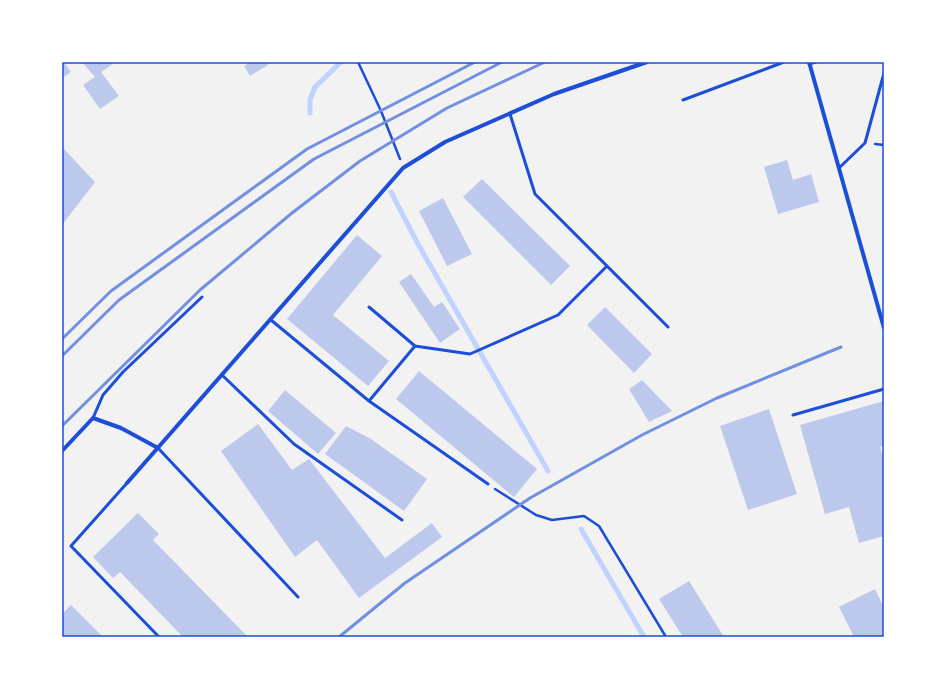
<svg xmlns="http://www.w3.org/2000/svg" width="946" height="699" font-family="'Golos Text',sans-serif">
<rect width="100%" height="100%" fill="#f2f2f2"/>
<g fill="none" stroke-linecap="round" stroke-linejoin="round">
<!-- stream -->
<path stroke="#bfd3fe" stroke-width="5" d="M310 113V100L315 87 341 62
M391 192 418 244 548 471
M581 529 644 637"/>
</g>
<!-- building -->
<path fill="#bdc9ec" d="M62 62H64L71 72 62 78Z
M82 62H113L114 63 101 72 119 96 100 109 83 85 95 77Z
M251 62H266L268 65 250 76 244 66Z
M62 147 95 182 62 225Z
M787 160 793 180 811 174 819 202 778 214 764 167Z
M482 179 570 266 551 285 463 197Z
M443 198 472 254 447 266 419 211Z
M357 235 382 256 333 315 389 361 368 386 287 319Z
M411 274 434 307 442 302 460 329 440 343 399 282Z
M605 307 652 354 634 373 587 325Z
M419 371 537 469 514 497 396 399Z
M642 380 672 411 649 422 629 389Z
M285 390 336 433 318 454 268 411Z
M884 401V446L880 447 884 461V536L859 543 849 507 825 514 800 425Z
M769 409 797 494 748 510 720 426Z
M258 424 292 470 309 459 385 558 432 523 442 537 359 598 317 540 295 557 221 451Z
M346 426 371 439 427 479 404 511 325 454Z
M138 513 159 534 153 540 248 637H183L120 572 113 578 93 557Z
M689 581 724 637H683L659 599Z
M875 589 884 608V637H854L839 607Z
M71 605 103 637H62V614Z"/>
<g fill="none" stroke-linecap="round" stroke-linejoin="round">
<!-- path -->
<path stroke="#1d4ed8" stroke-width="2.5" d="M358 62 381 111 400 159
M875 144 884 145
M495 489 536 515 552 520 584 516 599 526 666 637"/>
<!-- service -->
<path stroke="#1d4ed8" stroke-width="3" d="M809 64 816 62
M683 100 784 62
M510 114 535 194 668 327
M839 168 865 143 884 73
M369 307 415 346 470 354 558 315 607 266
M271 320 369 401 488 484
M222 375 294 444 402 520
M369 401 415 346
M793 415 884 389
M93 418 103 395 123 372 202 297
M158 448 298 597
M127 483 71 546 159 637"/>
<!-- minor -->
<path stroke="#1d4ed8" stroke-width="4" d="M809 62 884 328
M62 451 93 418 121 428 158 448
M127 483 403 168 445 142 554 94 647 62"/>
<!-- rail -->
<path stroke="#7290e2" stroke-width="3" d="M62 339 111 291 307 149 475 62
M62 356 119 300 314 159 502 62
M62 426 200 290 292 213 360 161 447 108 545 62
M339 637 405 583 530 498 642 435 717 398 841 347"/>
</g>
<!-- border -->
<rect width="946" height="699" fill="none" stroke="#ffffff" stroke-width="126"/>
<rect x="63" y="63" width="820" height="573" fill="none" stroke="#1d4ed8" stroke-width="1.5"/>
</svg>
